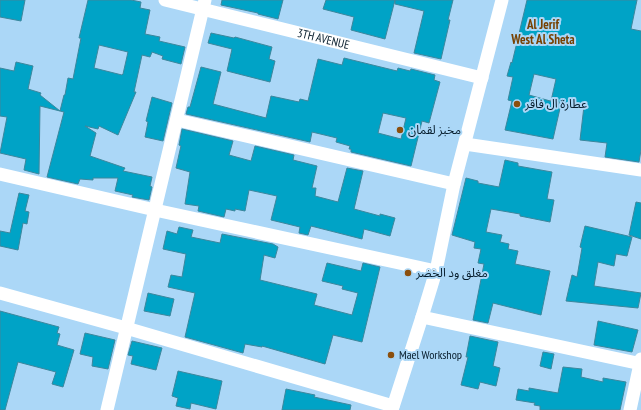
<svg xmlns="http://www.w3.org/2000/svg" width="641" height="410" font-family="'PT Sans Narrow','Noto Sans Arabic',sans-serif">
<rect width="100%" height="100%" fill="#abd7f7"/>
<!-- building -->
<path fill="#00a3c6" stroke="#3c879d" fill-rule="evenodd" d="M0 0H25L21 21 0 17Z
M88 0H131L141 2 140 8 150 10 145 34 160 37 159 41 185 47 181 64 162 59 163 56 152 52 150 57 142 55 134 92H136L118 135 99 126 98 129 85 126 96 133 90 156 125 168 123 171 152 177 150 186 152 187 149 200 132 197 133 195 115 191 118 178H93V180L80 179 78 184 47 177 64 112 40 106 39 174 24 170 26 159 0 153 7 117 0 116V68L14 71 16 62 33 66 28 89 41 93 40 95 60 111 64 95H65L68 78 73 79 81 38H79ZM99 45 128 52 123 74 122 75 94 68Z
M222 0H283L278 19 258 14V13L221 5Z
M326 0H395L385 39 351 30 354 17 323 9Z
M395 0H453L448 20H450L441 59 414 53 424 11 395 4Z
M527 0H637L631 29 641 31V150L639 162 605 157 607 143 580 140 584 106 551 101 556 79 534 74 529 95 561 104 553 139 505 130 512 101 508 100 513 77 507 76 511 62 512 63Z
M211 33 234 38 235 37 272 47 269 59 275 61 270 82 227 71 232 49 208 43Z
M344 58 397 71 398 68 410 71 411 69 435 75 434 80 440 82 429 123 422 121 411 166 351 152V149H349L350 146 336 142 337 138 312 132 310 142 186 114 188 107H190L201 67 221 72 213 104 266 118 271 96 299 102 300 99 308 101 318 59 342 65ZM383 113 406 118 401 139 378 133Z
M152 97 172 103 163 141 145 137 148 122 146 121Z
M182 129 233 141 229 155 251 161 255 146 294 155 293 160 317 166 312 188H316L315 196 338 202 347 168 363 171 354 209 380 216V214L395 218 390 236 364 229 362 239 311 226 308 235 299 233 300 227 271 220 277 196 249 190 245 211 235 209V211L226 209 224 217 198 211 199 206 185 204 190 172 176 168 180 150 181 146 179 145Z
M505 160 518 163V166L552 172 547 199 554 200 550 222 520 216V214L491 209 486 232 502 235 500 242 509 244 508 249 518 251 515 264 550 271 541 315 493 303 488 323 473 320 484 264 478 263 481 249 474 248 475 242 452 235 466 178 478 181V183L499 187Z
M19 193 29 195 25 211 29 212 27 224 23 223 18 250 0 246V231L10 233Z
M636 202 641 203V239L629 235Z
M585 226 632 237 627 256 616 254 614 266 598 262 594 286 641 293 638 308 566 301 572 275 577 277 582 248 580 247Z
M179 227 193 230 191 237 220 243 222 234 273 244 278 247 275 258 264 255 260 280 317 294 314 305 352 315 358 293 342 289 343 286 322 281 327 263 361 271 363 263 380 267 362 342 333 335 325 364 262 346V347L245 344 243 353 185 337 195 293 168 287 171 275 182 277 186 254 163 249 167 231 177 234Z
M148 293 174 299 170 316 144 311Z
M0 311 59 327 57 333 60 334 57 345 74 350 63 387 52 384 56 372 18 362 5 410H0Z
M598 321 638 330 632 352 594 345Z
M85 333 115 340 108 369 92 366 93 357 80 354Z
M470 336 498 342 493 366 500 368 496 386 480 382 478 389 461 385 468 357H466Z
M132 341 162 348 156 370 131 364 133 356 128 355Z
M543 352 554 354 551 369 540 366Z
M563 367 582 369 581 377 603 382V378L626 382 620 410H540V406L534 405 535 403 516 400 518 389 529 391V388L558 393Z
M178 371 222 381 216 409 191 403 190 409 176 406 178 398 172 396Z
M286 389 315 395 314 397 351 405 350 410H282Z"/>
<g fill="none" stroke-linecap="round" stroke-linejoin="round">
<!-- minor -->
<g stroke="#fff" stroke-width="13">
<path id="s1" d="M165 0 482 78"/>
<path d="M177 120 454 184"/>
<path d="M465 144 641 170"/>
<path d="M0 174 155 210 436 271"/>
<path d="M0 293 126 328 393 406"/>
<path d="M422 317 641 364"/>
<path d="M107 410 205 0"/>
<path d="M392 410 422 317 436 271 454 184 502 0"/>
<path d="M630 410 641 359"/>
</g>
</g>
<!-- markers -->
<g fill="#8b4f0d" stroke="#abd7f7" stroke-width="1.5">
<circle cx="517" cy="104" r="4"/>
<circle cx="400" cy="130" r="4"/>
<circle cx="408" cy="273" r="4"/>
<circle cx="391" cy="355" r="4"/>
</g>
<g text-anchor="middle" stroke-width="4" stroke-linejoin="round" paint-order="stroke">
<!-- street labels -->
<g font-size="12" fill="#051b2a" stroke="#abd7f7">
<text dy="4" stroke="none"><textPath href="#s1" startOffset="163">3TH AVENUE</textPath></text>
</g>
<!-- poi labels -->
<g font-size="12" fill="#051b2a" stroke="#abd7f7" text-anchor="start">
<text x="525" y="108">عطارة ال فاقر</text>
<text x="408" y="134">مخبز لقمان</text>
<text x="416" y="277">مغلق ود الخضر</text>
<text x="399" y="359">Mael Workshop</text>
</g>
<!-- neighbourhood labels -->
<g font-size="13" font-weight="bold" fill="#774102" stroke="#abd7f7">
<text x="543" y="29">Al Jerif<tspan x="543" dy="15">West Al Sheta</tspan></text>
</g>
</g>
</svg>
